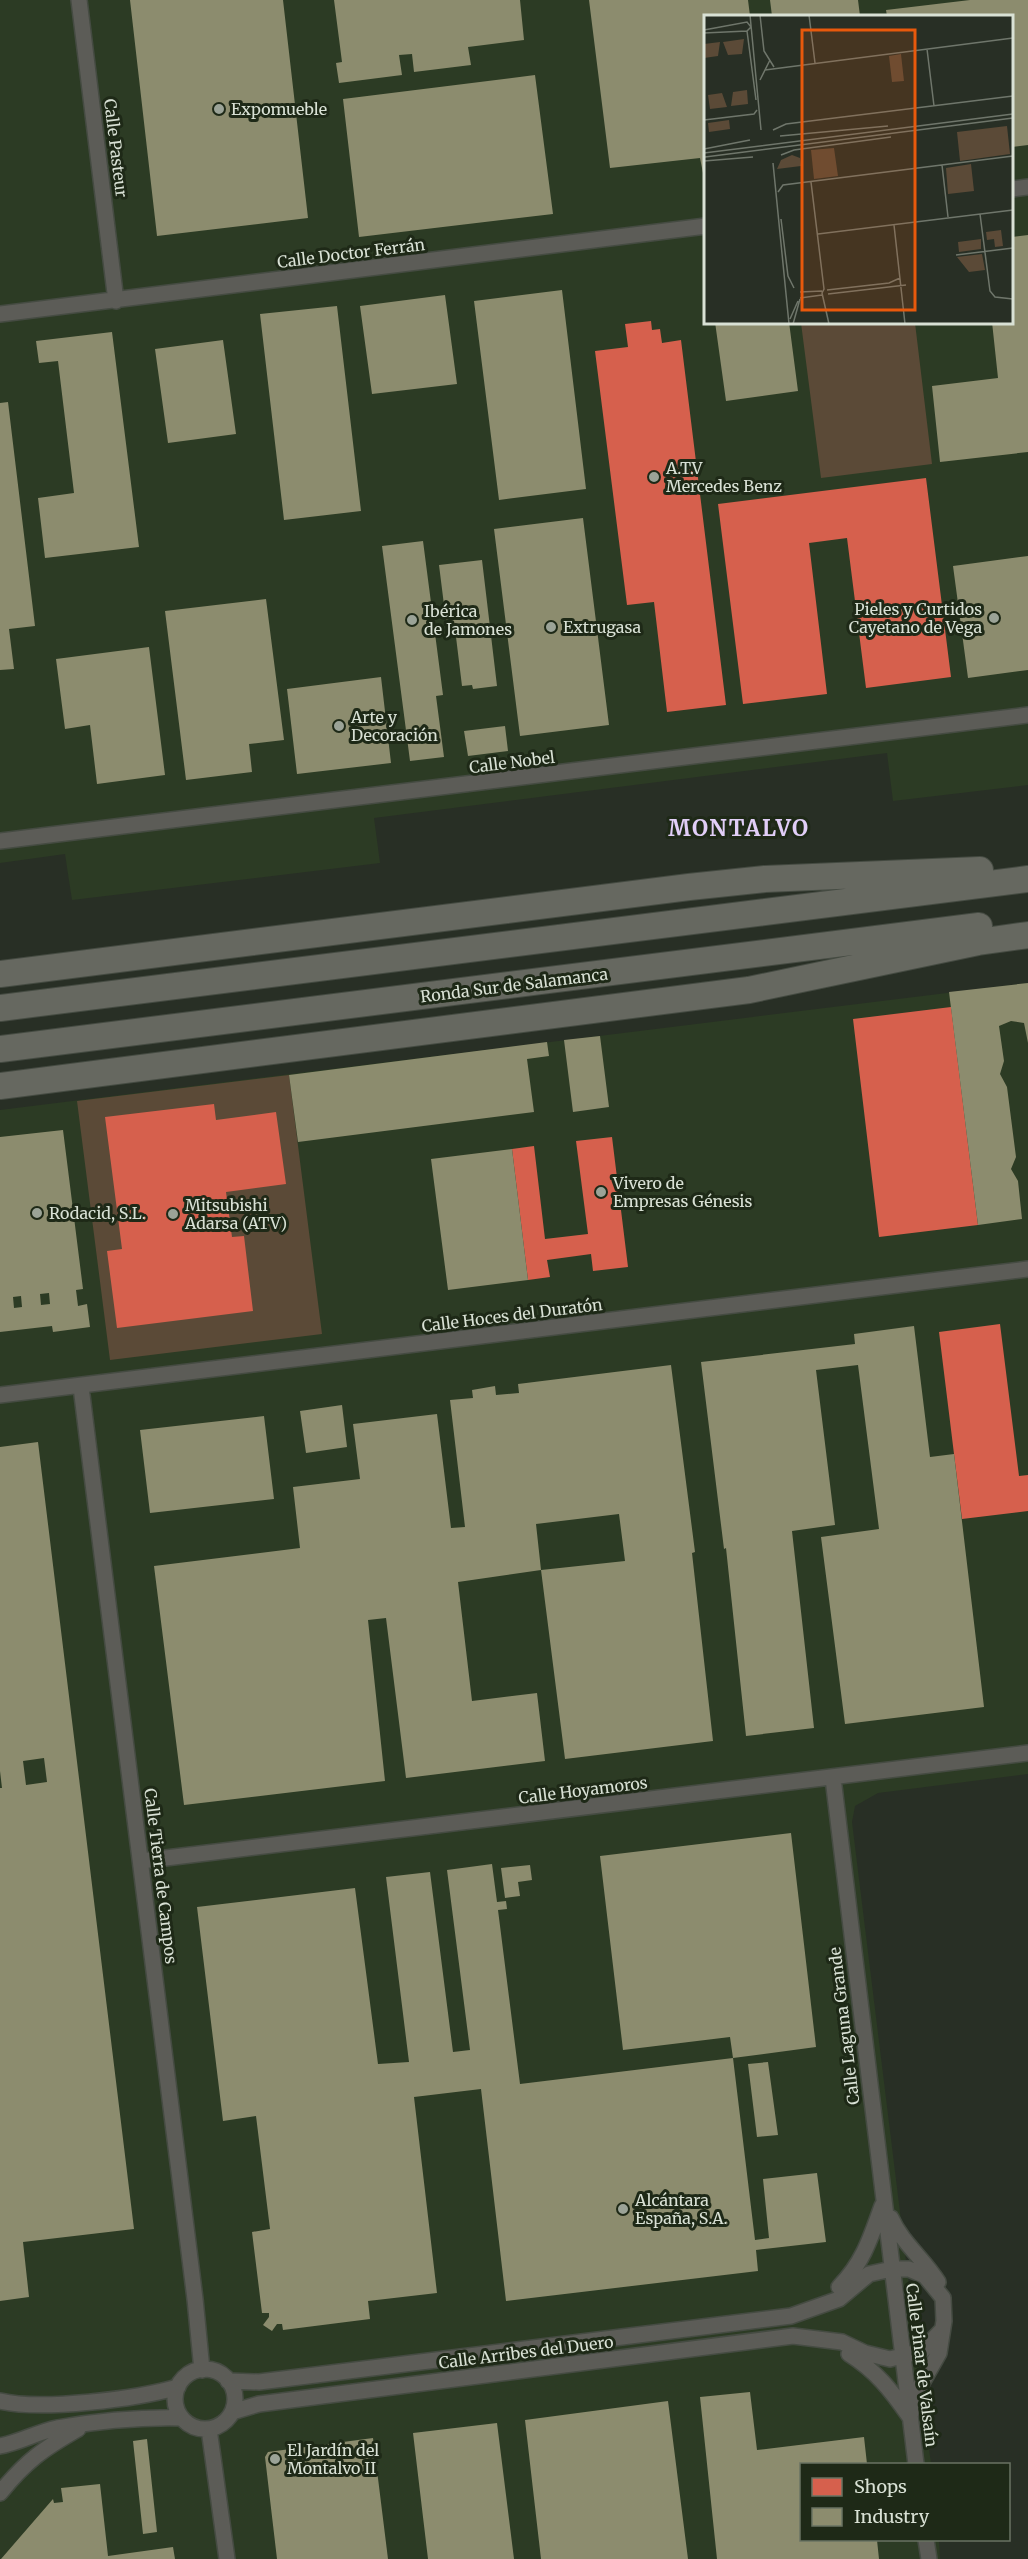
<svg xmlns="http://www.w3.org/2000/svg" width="1028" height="2559" font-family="Merriweather,serif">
<rect width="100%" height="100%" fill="#282f25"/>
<!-- built -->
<path fill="#2c3b24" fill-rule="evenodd" d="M0 0H1028V785L893 801 887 753 374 818 380 863 72 900 65 854 0 863ZM706 16H1012V322H706Z
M1028 983V1774L878 1793 855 1806 852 1822 931 2464H802V2540H939L940 2559H0V1110Z"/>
<!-- green -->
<path fill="#5b4a37" d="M801 323H915L932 464 821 478Z
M289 1075 322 1334 110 1360 77 1101Z"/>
<!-- shops -->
<path fill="#d6604d" d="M651 321 652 330 660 329 662 343 681 340 726 705 667 712 654 602 627 605 595 351 628 347 625 324Z
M926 478 951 677 866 688 847 538 809 543 827 694 743 704 718 504Z
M951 1007 978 1225 879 1237 853 1019Z
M214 1104 216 1120 276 1112 286 1184 226 1192 232 1237 244 1236 253 1311 117 1328 107 1251 122 1249 105 1117Z
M612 1137 628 1267 593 1271 591 1254 547 1260 550 1277 528 1280 512 1149 534 1146 545 1239 588 1234 576 1141Z
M1000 1324 1019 1476 1028 1475V1511L962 1519 939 1332Z"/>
<!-- industry -->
<path fill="#8c8c6e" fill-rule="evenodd" d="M130 0H283L308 218 157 236Z
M334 0H520L524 40 468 47 471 65 414 72 412 54 399 55 402 75 339 83 336 63 342 62Z
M589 0H748L750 16H705V183L700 158 610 168Z
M770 0H858L860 16H772Z
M970 0H1028V145L1012 147V16H887L886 10Z
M535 75 553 214 359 237 343 99Z
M1028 235V452L940 462 932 386 998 378 992 322H1012V237Z
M562 290 586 489 499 500 474 301Z
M445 295 457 384 372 394 360 306Z
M337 306 361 511 284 520 260 314Z
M715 322H789L798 391 726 401Z
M112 332 139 547 45 558 38 498 74 493 58 361 39 363 36 341Z
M223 340 236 434 168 443 155 349Z
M8 402 35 626 9 629 14 669 0 670V403Z
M583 518 609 725 520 736 494 529Z
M423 541 443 695 436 696 444 757 410 761 382 546Z
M1028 556V670L968 678 953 566Z
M482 560 497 686 473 689 472 685 462 686 456 637H448L439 565Z
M266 599 284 740 249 744 252 772 186 780 165 611Z
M149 647 165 775 97 784 90 725 65 729 56 659Z
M381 677 391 763 297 774 287 689Z
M505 726 508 751 468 756 464 731Z
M1028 983V1043L1024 1023 1011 1021 999 1026 1004 1061 1000 1074 1007 1087 1016 1157 1011 1169 1018 1181 1022 1219 978 1225 949 992Z
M600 1036 609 1107 573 1112 564 1040Z
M547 1042 549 1056 527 1059 534 1112 298 1142 289 1075Z
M63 1130 83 1289 76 1290 78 1306 87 1304 90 1327 53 1332 52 1326 0 1332V1137ZM49 1293 50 1304 41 1305 40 1294ZM21 1296 22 1307 14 1308 13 1297Z
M512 1149 528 1280 448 1290 431 1159Z
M914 1326 930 1457 954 1454 984 1707 845 1724 821 1537 879 1529 858 1365 816 1370 835 1525 792 1531 814 1728 746 1736 726 1548 724 1549 701 1362 855 1344 854 1334Z
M671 1365 695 1552 692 1553 713 1741 565 1759 541 1570 625 1561 619 1514 536 1524 541 1570 458 1582 472 1701 537 1693 545 1761 406 1778 386 1618 368 1620 385 1781 184 1805 154 1566 300 1548 293 1487 360 1479 353 1424 437 1414 451 1528 465 1527 450 1400 473 1398 472 1390 495 1386 496 1395 519 1393 518 1384Z
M342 1405 347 1447 306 1453 300 1411Z
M264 1416 274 1499 150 1513 140 1430Z
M38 1442 134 2229 23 2242 29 2297 0 2301V1788H2L0 1771V1447ZM44 1758 47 1782 26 1785 23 1761Z
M791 1833 816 2047 733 2058 730 2037 623 2050 600 1856Z
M492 1864 497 1902 506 1901 507 1909 498 1910 520 2084 733 2058 755 2240 769 2238 763 2179 817 2173 826 2242 756 2250 758 2271 506 2301 481 2089 414 2097 437 2293 368 2301 370 2319 283 2330 282 2324H277L272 2331 263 2325 269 2317V2313H262L252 2232 270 2229 256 2116 223 2121 197 1907 355 1888 378 2064 409 2062 386 1877 430 1872 453 2052 470 2050 447 1870Z
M530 1865 532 1880 518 1882 520 1896 505 1898 501 1868Z
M768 2062 778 2135 757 2137 748 2064Z
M750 2392 757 2450 864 2437 867 2464H801V2540H877L879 2559H717L700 2397Z
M668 2401 688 2559H541L525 2420Z
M497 2423 514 2559H428L413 2433Z
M373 2438 388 2559H277L265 2457 268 2452Z
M147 2439 157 2532 143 2534 133 2441Z
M100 2484 108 2556 173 2547 175 2559H1L53 2499 54 2503 63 2502 61 2488Z"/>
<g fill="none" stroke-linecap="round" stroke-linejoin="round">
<defs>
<path id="minor" d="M79 0 116 301
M1012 189 1028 187
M0 314 706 226
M0 841 1028 715
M81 1387 195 2299 202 2370
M0 1395 1028 1269
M833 1778 916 2464
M141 1861 1028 1753
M891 2218C902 2243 924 2259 938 2282
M839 2287C863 2263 871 2237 882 2206
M849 2354C876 2371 891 2390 909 2416
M175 2399a30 30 0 1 1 60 0a30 30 0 1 1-60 0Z
M228 2381 259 2382 791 2316 839 2299 869 2274 892 2269H909L925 2276 943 2298 944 2321 939 2353 918 2390 910 2416
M0 2401C41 2411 137 2399 178 2387
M232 2412 259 2404 793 2336 842 2342 865 2353 890 2359 922 2351 941 2331
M209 2429 227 2559
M0 2446C20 2442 38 2432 57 2428 98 2421 141 2417 182 2418
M0 2493C26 2461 43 2449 78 2429
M926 2540 929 2559"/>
<path id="trunk" d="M0 974 689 887 765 879 980 870
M0 1008 1028 879
M0 1049 979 926
M0 1086 749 990 978 942 1028 935"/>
</defs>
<!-- minor casing -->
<use href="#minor" stroke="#454b42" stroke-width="18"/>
<!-- trunk casing -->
<use href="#trunk" stroke="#454b42" stroke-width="28"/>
<!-- minor -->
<use href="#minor" stroke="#5c5c57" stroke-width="15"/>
<!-- trunk -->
<use href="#trunk" stroke="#666860" stroke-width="26"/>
</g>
<!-- markers -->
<g fill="#9ba397" stroke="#1e2917" stroke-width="2">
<circle cx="219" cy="109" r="6"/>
<circle cx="654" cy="477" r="6"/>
<circle cx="994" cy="618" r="6"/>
<circle cx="412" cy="620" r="6"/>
<circle cx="551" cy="627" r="6"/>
<circle cx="339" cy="726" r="6"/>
<circle cx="601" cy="1192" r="6"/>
<circle cx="37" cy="1213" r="6"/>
<circle cx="173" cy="1214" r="6"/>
<circle cx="623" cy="2209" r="6"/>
<circle cx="275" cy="2459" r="6"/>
</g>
<g text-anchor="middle" stroke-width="6" stroke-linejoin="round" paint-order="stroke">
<!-- poi labels -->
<g font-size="16" fill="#d9e1d5" stroke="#1e2917" text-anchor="start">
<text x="231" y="115">Expomueble</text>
<text x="666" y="474">A.T.V<tspan x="666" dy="18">Mercedes Benz</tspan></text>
<text x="982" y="615" text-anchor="end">Pieles y Curtidos<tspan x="982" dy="18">Cayetano de Vega</tspan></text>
<text x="424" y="617">Ibérica<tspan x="424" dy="18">de Jamones</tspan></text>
<text x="563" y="633">Extrugasa</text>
<text x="351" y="723">Arte y<tspan x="351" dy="18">Decoración</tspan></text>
<text x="613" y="1189">Vivero de<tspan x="613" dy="18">Empresas Génesis</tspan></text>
<text x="185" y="1211">Mitsubishi<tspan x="185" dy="18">Adarsa (ATV)</tspan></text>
<text x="49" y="1219">Rodacid, S.L.</text>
<text x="635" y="2206">Alcántara<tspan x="635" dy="18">España, S.A.</tspan></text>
<text x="287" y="2456">El Jardín del<tspan x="287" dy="18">Montalvo II</tspan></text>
</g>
<!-- street labels -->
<g font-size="16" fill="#d9e1d5" stroke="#1e2917">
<text transform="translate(116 148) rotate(83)" y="6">Calle Pasteur</text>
<text transform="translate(351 253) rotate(-7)" y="6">Calle Doctor Ferrán</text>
<text transform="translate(512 762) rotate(-7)" y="6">Calle Nobel</text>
<text transform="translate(514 985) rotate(-7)" y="6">Ronda Sur de Salamanca</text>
<text transform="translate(512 1315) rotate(-7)" y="6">Calle Hoces del Duratón</text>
<text transform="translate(583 1790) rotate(-7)" y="6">Calle Hoyamoros</text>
<text transform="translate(161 1876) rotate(83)" y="6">Calle Tierra de Campos</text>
<text transform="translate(844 2026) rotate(-97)" y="6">Calle Laguna Grande</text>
<text transform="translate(526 2352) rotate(-7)" y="6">Calle Arribes del Duero</text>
<text transform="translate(922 2365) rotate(83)" y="6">Calle Pinar de Valsaín</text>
</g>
<!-- district labels -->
<g font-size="22" font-weight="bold" letter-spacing="1.5" fill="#e1cef7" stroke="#1e2917">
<text x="739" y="836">MONTALVO</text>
</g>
</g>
<!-- overview -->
<g transform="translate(704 15)">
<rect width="309" height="309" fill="#282f25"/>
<path d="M40 24 38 39 24 40 19 27ZM16 27 14 41 0 43V29ZM197 39 200 66 188 67 185 41ZM43 75 44 89 27 91 29 77ZM18 78 23 92 6 94 4 80ZM25 105 26 114 5 117 4 108ZM303 111 306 139 256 146 253 117ZM130 133 134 161 110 164 107 135ZM88 140 96 143 97 151 73 154 77 145ZM267 149 270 176 244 179 242 153ZM297 215 299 231 291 232 290 224 283 225 282 217ZM277 224V234L255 237 254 227ZM278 239 281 255 265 257 253 242Z" fill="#5b4a37"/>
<path fill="none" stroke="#6f766b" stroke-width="1.5" d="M46 0 57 115M56 0 60 36 70 52M105 0 111 48M0 15 43 7 47 12M43 16 52 85M0 18 43 16 47 12M223 34 230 91M61 55 309 23M56 65 66 45M0 105 50 99 53 95M69 115 82 109 309 81M76 121 184 111M0 134 46 125M0 138 309 99M77 140 90 135 187 122M1 142 309 103M0 146 49 142M69 148 85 309M238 150 244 202M107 167 120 274 118 278 125 309M74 177 79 170 309 141M276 199 286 276 291 282 309 284M77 204 84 261 90 273M190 210 201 309M114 219 309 195M252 240 309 233M123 275 185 268 196 263M96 277 118 276M124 279 202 270M96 283 118 280M86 304 94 286M89 309 96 284"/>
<path fill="#e8590c" fill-opacity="0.15" stroke="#e8590c" stroke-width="3" d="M98 15H211V295H98Z"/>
<rect width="309" height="309" fill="none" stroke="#d9e1d5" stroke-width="3"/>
</g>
<!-- legend -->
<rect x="800" y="2463" width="210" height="78" fill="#1e2917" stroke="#697363" stroke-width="1.5"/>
<rect x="812" y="2478" width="30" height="18" fill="#d6604d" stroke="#697363" stroke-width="1.5"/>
<text x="854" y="2493" font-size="18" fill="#d9e1d5">Shops</text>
<rect x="812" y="2508" width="30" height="18" fill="#8c8c6e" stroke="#697363" stroke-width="1.5"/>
<text x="854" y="2523" font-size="18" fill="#d9e1d5">Industry</text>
</svg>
